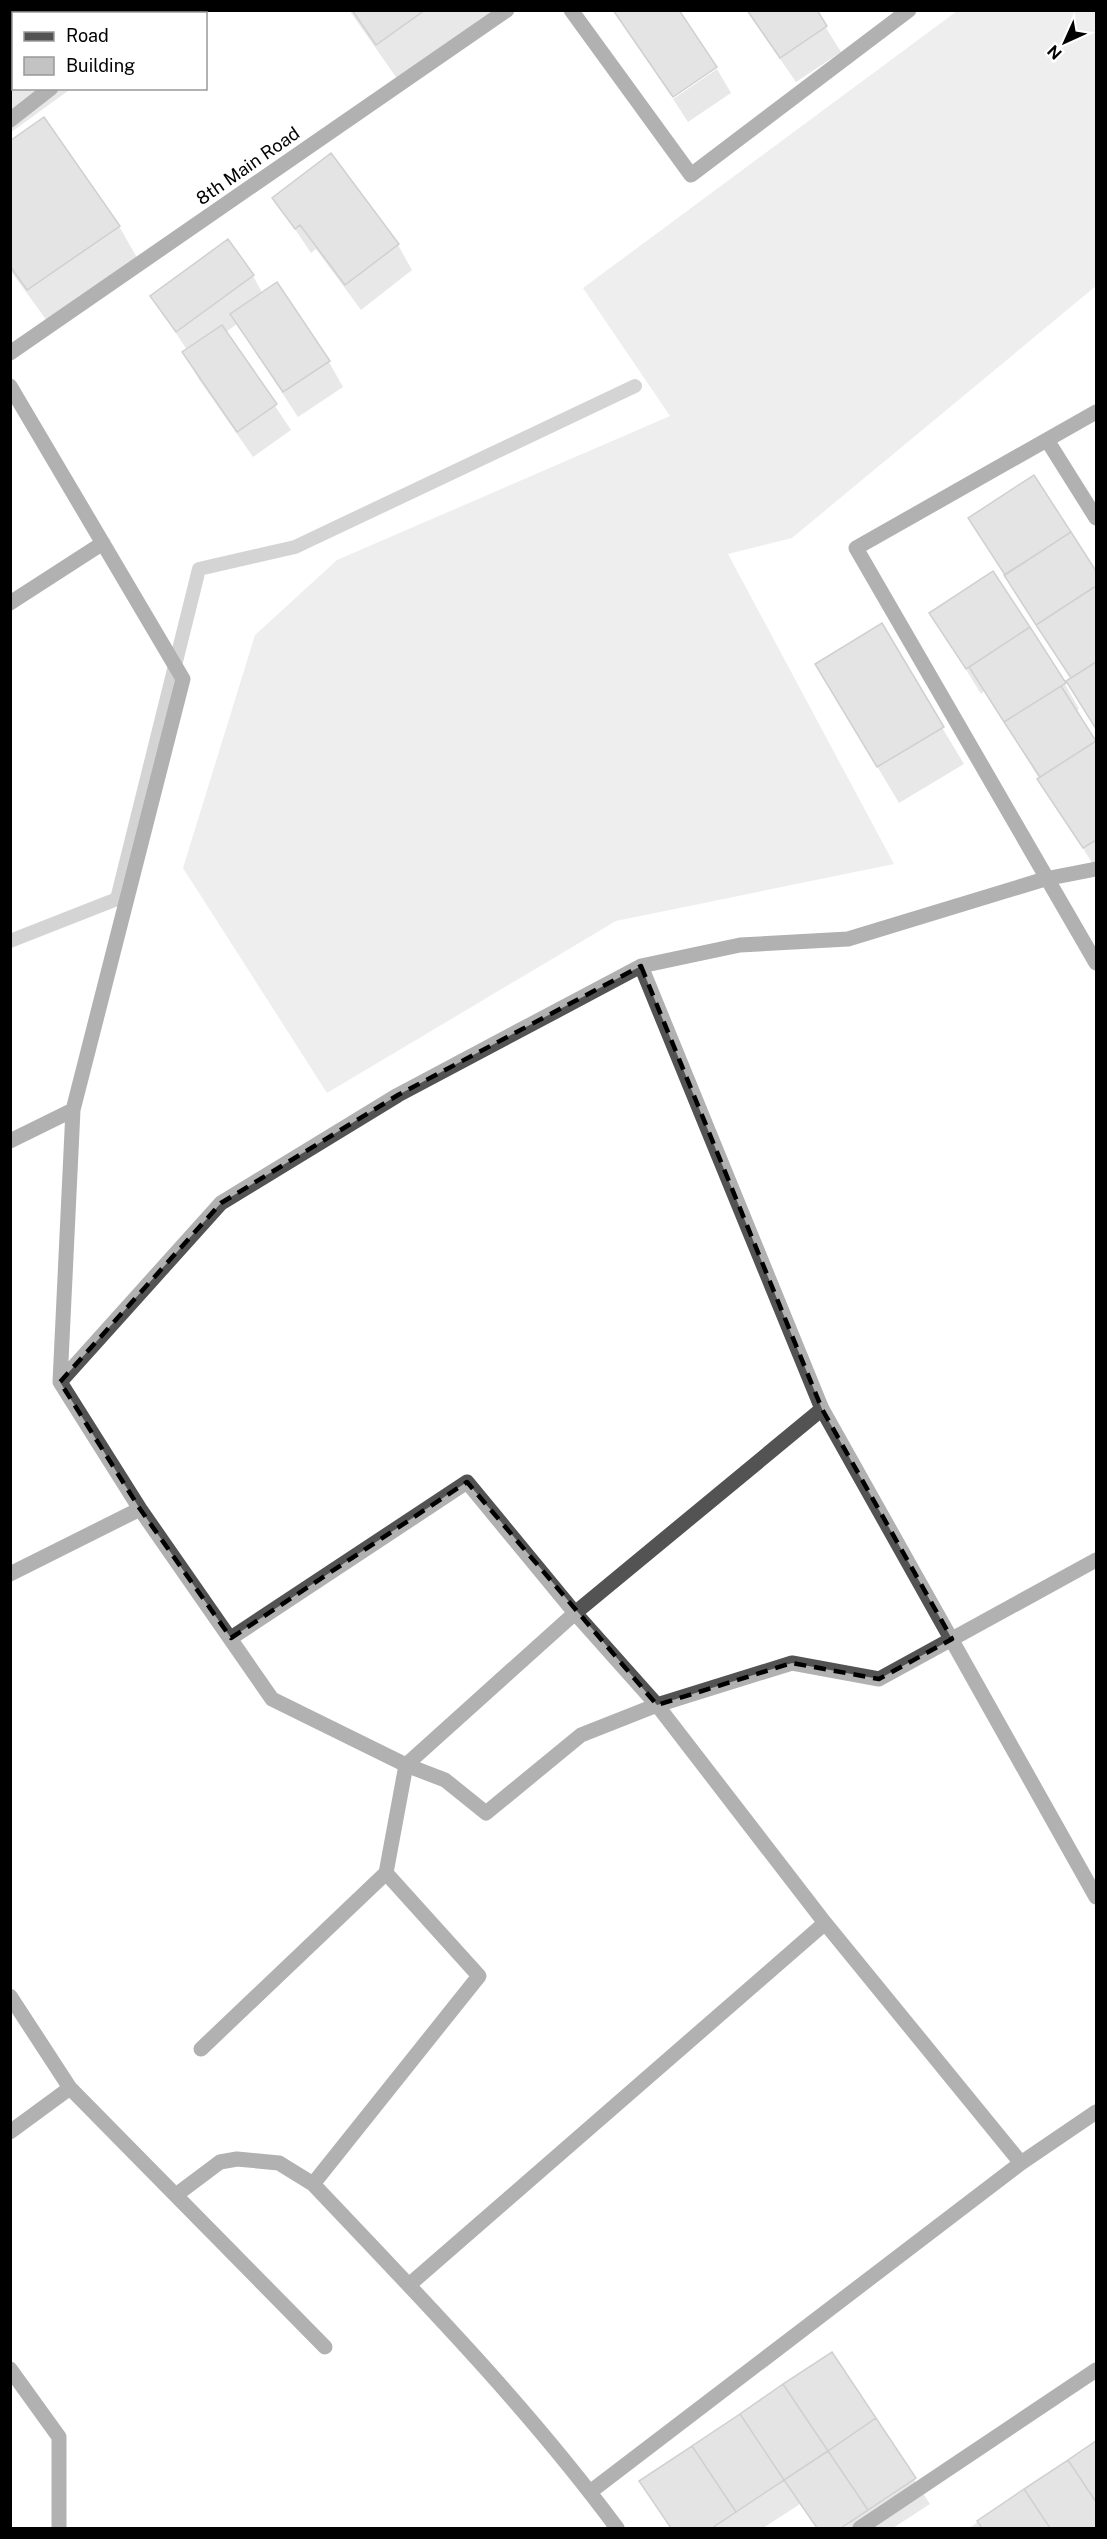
<svg xmlns="http://www.w3.org/2000/svg" width="1107" height="2539" font-family="'Public Sans',sans-serif">
<rect width="100%" height="100%" fill="#fff"/>
<!-- grass -->
<path fill="#dadada" d="M957 11H1096V286L792 538 728 554 894 864 616 921 327 1093 183 868 255 635 337 560 670 416 583 288Z"/>
<!-- shadow -->
<path fill="#0003" d="M10 10H180L175 14H14V88H72L10 133Z
M349 10H495L398 80Z
M613 10H677L715 66 671 96Z
M746 10H815L841 52 796 82Z
M717 69 731 93 688 122 673 99Z
M10 143 119 226 140 263 50 325 10 270Z
M331 155 398 245 412 270 361 310 316 249 311 253 274 198Z
M253 276 263 294 329 362 343 387 298 417 237 324 226 332 291 430 253 457 198 378 184 353 187 350 152 297Z
M1033 477 1096 574V729L1068 682 1072 680 970 519Z
M931 613 1065 684 1079 709 1076 711 1096 743V869L984 691 981 694Z
M881 626 964 764 899 803 838 701Z
M831 2354 930 2504 893 2528H817L800 2504 763 2528H670L641 2481Z
M1096 2443V2528H969Z"/>
<g fill="none" stroke-linecap="round" stroke-linejoin="round">
<!-- stream -->
<path stroke="#a1a1a1" stroke-width="14" d="M10 941 117 899 199 569 295 547 635 386"/>
</g>
<!-- building -->
<path fill="#c3c3c3" stroke="#979797" stroke-width="1.5" d="M10 10H90L86 14H14V66L10 68Z
M352 10H425L376 45Z
M613 10H679L717 67 673 97Z
M747 10H817L827 26 780 58Z
M44 117 120 226 27 290 10 266V141Z
M331 153 399 244 345 285 300 225 295 229 272 198Z
M228 239 254 275 176 332 150 296Z
M277 282 330 361 283 392 230 314Z
M222 325 277 404 237 432 182 352Z
M1034 475 1071 532 1005 575 968 518Z
M1071 532 1096 571V586L1036 625 1004 575Z
M993 571 1030 627 966 669 929 613Z
M1096 586V662L1071 678 1036 625Z
M882 623 944 727 877 767 815 664Z
M1030 627 1066 683 1004 722 969 667Z
M1096 662V729L1066 681Z
M1061 686 1096 741 1040 777 1004 722Z
M1096 741V840L1083 848 1037 779Z
M832 2352 876 2418 828 2451 783 2384Z
M783 2384 828 2451 784 2480 740 2414Z
M740 2414 784 2480 736 2512 692 2446Z
M876 2418 916 2478 868 2510 828 2451Z
M1096 2441V2502L1068 2460Z
M692 2446 736 2512 712 2528H671L639 2481Z
M828 2451 868 2510 841 2528H817L784 2480Z
M1068 2460 1096 2502V2528H1050L1024 2489Z
M1024 2489 1050 2528H982L977 2521Z"/>
<g fill="none" stroke-linecap="round" stroke-linejoin="round">
<!-- minor -->
<path stroke="#535353" stroke-width="15" d="M571 10 691 175 909 10
M147 14 151 10
M10 120 51 88
M10 353 507 10
M10 386 183 679 73 1110 60 1382 140 1509 272 1699 406 1765 575 1613 822 1409
M1096 412 856 548 1096 963
M1047 440 1096 518
M10 603 103 543
M641 966 822 1409 1096 1897
M10 1141 73 1110
M60 1382 221 1203 398 1095 641 966 740 945 848 939 1045 879 1096 869
M10 1574 140 1509
M231 1638 467 1482 575 1613 657 1705 792 1663 879 1679 1096 1560
M386 1873 479 1976 313 2184C418 2295 526 2405 617 2528
M10 1996 70 2088 325 2347
M201 2049 386 1873 406 1765 445 1780 486 1813 581 1735 657 1705 825 1923 1021 2163
M10 2132 70 2088
M176 2195 220 2162 237 2159 279 2163 313 2184
M409 2285 825 1923
M10 2369 59 2437V2528
M590 2492 1021 2163 1096 2112
M860 2528 1096 2370"/>
</g>
<!-- marked area -->
<path d="M0 0H1107V2539H0ZM641 966 822 1409 952 1639 879 1679 792 1663 657 1705 467 1482 231 1638 140 1509 60 1382 221 1203 398 1095Z" fill="#fff" fill-opacity=".55" fill-rule="evenodd"/>
<path fill="none" stroke="#000" stroke-width="4.5" stroke-dasharray="12 8" stroke-linejoin="round" d="M641 966 822 1409 952 1639 879 1679 792 1663 657 1705 467 1482 231 1638 140 1509 60 1382 221 1203 398 1095Z"/>
<g text-anchor="middle" stroke-width="4.5" stroke-linejoin="round" paint-order="stroke">
<!-- street labels -->
<g font-size="18" fill="#000" stroke="#fff">
<text transform="translate(248 166) rotate(-35)" y="6">8th Main Road</text>
</g>
</g>
<!-- border -->
<rect width="1107" height="2539" fill="none" stroke="#000000" stroke-width="24"/>
<!-- legend -->
<rect x="12" y="12" width="195" height="78" fill="#ffffff" stroke="#999999" stroke-width="1.5"/>
<rect x="24" y="32" width="30" height="9" fill="#535353" stroke="#999999" stroke-width="1.5"/>
<text x="66" y="42" font-size="18" fill="#000000">Road</text>
<rect x="24" y="57" width="30" height="18" fill="#c3c3c3" stroke="#999999" stroke-width="1.5"/>
<text x="66" y="72" font-size="18" fill="#000000">Building</text>
<!-- north arrow -->
<g transform="translate(1065 42) rotate(225)" stroke="#ffffff" stroke-width="4.5" paint-order="stroke">
<path d="M0-4.5L10 22L0 15L-10 22Z" fill="#000000"/>
<text y="-9" font-size="16" font-weight="bold" text-anchor="middle" fill="#000000">N</text>
</g>
</svg>
